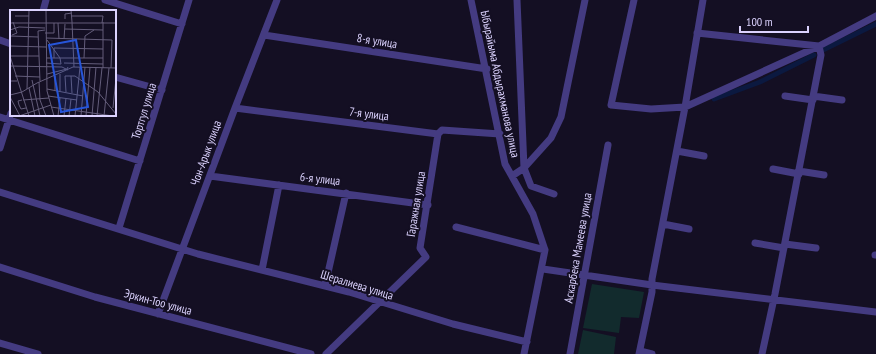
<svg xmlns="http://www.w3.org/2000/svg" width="876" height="354" font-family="'PT Sans Narrow',sans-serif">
<rect width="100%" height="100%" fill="#140f23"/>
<!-- green -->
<path fill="#122b2d" d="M592 284 644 292 639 318 621 317 619 333 583 328Z
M583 330 616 337 614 354H578Z"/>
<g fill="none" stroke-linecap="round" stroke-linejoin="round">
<!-- canal -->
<path stroke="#0b1940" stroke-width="5" d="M821 51 876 24
M714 99 760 82 814 55"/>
<!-- minor -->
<path stroke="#443b81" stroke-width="7" d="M105 0 182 24
M471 0 505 164 533 214 545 250 524 354
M517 0 524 168 531 186 554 194
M634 0 611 105 651 109 685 107 819 46 876 16
M43 11 46 0
M697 33 819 46 821 55 775 294 762 354
M264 35 487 69
M0 40 11 44
M115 77 162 90
M785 96 813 100
M813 96 842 100
M235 108 438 134 442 130 500 134
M0 117 140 161
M0 148 11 113
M677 151 704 156
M773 169 799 174
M799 171 824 175
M210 176 428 205
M512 176 524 168 551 138 561 117 585 0
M0 192 198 254 349 292 453 324 527 342
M663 224 689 229
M456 227 545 250
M119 228 189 0
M755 243 784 248
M785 244 816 248
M875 255H876
M0 267 95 297 311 354
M543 269 652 285 876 312
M262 270 279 185
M325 286 346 193
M158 314 235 108 277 0
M0 343 38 354
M640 351 652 354
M326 354 426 257 420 248 438 134
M570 354 608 145
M639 354 652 292V279L685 107 703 0"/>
</g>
<g text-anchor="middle" stroke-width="4" stroke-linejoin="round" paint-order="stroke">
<!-- street labels -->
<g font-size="12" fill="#dbd2fe" stroke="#140f23">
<text transform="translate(377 41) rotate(9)" y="4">8-я улица</text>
<text transform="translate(500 84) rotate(78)" y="4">Ыбырайыма Абдырахманова улица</text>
<text transform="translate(144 111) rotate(-73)" y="4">Тортгул улица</text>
<text transform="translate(369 114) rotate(7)" y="4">7-я улица</text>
<text transform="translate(206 153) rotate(-70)" y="4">Чон-Арык улица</text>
<text transform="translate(320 179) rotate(6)" y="4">6-я улица</text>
<text transform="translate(416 204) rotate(-81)" y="4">Гаражная улица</text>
<text transform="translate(578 248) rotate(-80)" y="4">Аскарбека Мамеева улица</text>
<text transform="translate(357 285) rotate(17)" y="4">Шералиева улица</text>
<text transform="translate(158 302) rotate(15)" y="4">Эркин-Тоо улица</text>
</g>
</g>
<!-- overview -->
<g transform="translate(10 10)">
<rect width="106" height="106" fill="#140f23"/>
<path fill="none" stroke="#645d7b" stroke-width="1" d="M36 0 37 81 44 106M61 0 62 12M5 6H19M62 6H93L92 13M55 9V4L62 3M62 12 64 57M93 12V58M0 13H106M48 13 49 29M55 19 93 20M0 20 9 17 35 18M35 23H44V13M2 25 7 23 3 12M1 26 28 27M36 28 102 30 101 58M54 29 55 14M0 36 36 37M0 46 19 106M0 46H29M36 48H93M44 48V38L93 39M74 48 75 26 84 20M36 53 51 54 50 48 37 30M54 53 93 54M0 56 52 57 58 60M0 56V71H7M37 64 57 59 58 57M50 64V81M5 66 30 67M45 66V80M55 66H65L88 82 106 104M55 66 56 82M61 66 62 83M22 70 30 106M30 71 28 21 35 20M29 72 30 90 36 106M19 78 25 106M17 79 19 0M37 79 73 86M0 85 12 82 27 73 63 57 106 58M38 86 67 90M0 87 10 106M12 90 8 91 9 95 11 99 16 98M13 90 39 88M41 97 103 106M103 98 106 68M9 106 41 95M48 106 50 88M54 106 56 88M59 106 61 89M65 106 70 57M71 106 75 57M76 106 80 57M82 106 86 57M87 106 92 58M94 106 99 58"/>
<path fill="#2655da" fill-opacity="0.15" stroke="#2655da" stroke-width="2" d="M66 30 78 97 51 102 39 35Z"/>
<rect width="106" height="106" fill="none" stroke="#dbd2fe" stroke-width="2"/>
</g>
<!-- scale -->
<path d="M740 26v6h68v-6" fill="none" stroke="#dbd2fe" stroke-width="2"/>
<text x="746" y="26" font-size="12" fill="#dbd2fe" stroke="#140f23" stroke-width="3" paint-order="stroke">100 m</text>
</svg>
